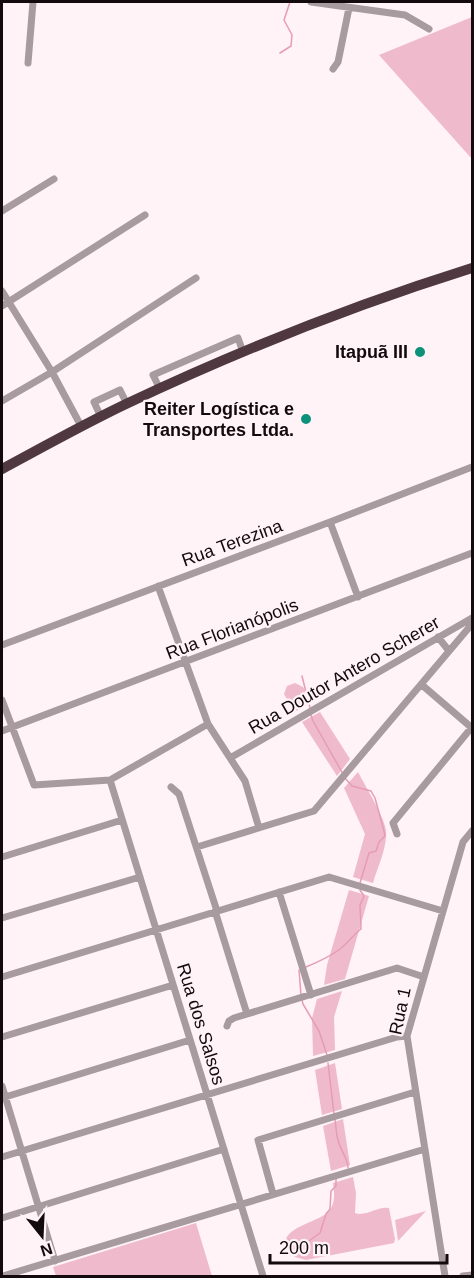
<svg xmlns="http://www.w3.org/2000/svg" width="474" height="1278" font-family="Helvetica,sans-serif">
<rect width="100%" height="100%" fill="#fff3f7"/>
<!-- green -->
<path fill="#f0bacd" d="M472 17V159L379 55Z
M295 683 303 687 312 702 294 712 284 694 287 686Z
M320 712 350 759 337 776 302 722Z
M358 772C365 786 386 819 386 832 387 849 377 868 373 883L353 877 365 834 344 788Z
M349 890 369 896 345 979 324 985 327 965Z
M342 991 334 1017 335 1050 313 1056 312 1018 317 999Z
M335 1063 342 1109 322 1115 315 1070Z
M343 1119 350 1165 331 1171 323 1126Z
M353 1177 356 1193 355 1213C366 1217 377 1206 389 1208L395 1239 394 1243 306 1260 295 1257C264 1229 319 1224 329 1211 336 1202 334 1193 333 1183Z
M426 1211 398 1241 395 1220Z
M196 1223 212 1276H56L53 1267Z"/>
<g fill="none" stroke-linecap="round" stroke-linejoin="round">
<!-- stream -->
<path stroke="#e59cb7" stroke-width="1.5" d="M280 53 291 46 292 35 284 20 290 2
M302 676 310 708
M311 715 313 721 343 774
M345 778 352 786 371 791 375 798 384 831 385 836 379 842 376 851 369 853 360 883
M306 967C318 962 330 957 340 949 348 943 353 935 361 929L360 905 364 896 360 890
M299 970 301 995
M302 1000 303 1004 319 1031 327 1055
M328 1063 334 1114
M335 1119C336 1126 336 1133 338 1140 340 1150 348 1158 348 1168
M287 1240 292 1241 302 1246 320 1233 326 1214 330 1209 331 1191 336 1186V1178"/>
<!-- minor -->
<path stroke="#a89b9f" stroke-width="7" d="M311 2 405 15 429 29
M28 63 33 2
M333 69 338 62 349 8
M2 211 54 179
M2 291 52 372 81 426
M2 306 145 215
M160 389 153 375 238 338 243 352
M2 401 52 372 196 278
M101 417 94 402 120 390 127 404
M330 522 358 597
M158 586 208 724 245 781 259 828
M438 637 449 651
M2 645 330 522 472 467
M422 685 472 728
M2 700 34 785 110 780 208 724
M2 731 472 553
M230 758 472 618
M110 780 263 1276
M171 787 179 794 217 911
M397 834 393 823 472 727
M197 847 314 811 472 624
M2 857 122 820
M279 892 311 995
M215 911 247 1014
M2 918 140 877
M2 977 329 877 443 911
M227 1026 229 1021 234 1018 397 968 424 977
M2 1037 173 985
M2 1086 55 1261
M2 1098 190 1040
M2 1157 397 1037 407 1036
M273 1194 258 1140 415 1092
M2 1218 224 1149
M3 1276 425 1149
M445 1276 407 1036 463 842 472 831
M463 1276 472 1275"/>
<!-- highway -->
<path stroke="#4f3840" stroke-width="10" d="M2 469C43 447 84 424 126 404 238 351 354 305 472 268"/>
</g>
<!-- markers -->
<g fill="#0c917a" stroke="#fff3f7" stroke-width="2">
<circle cx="420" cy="352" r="6"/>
<circle cx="306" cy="419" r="6"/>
</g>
<g text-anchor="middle" stroke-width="4.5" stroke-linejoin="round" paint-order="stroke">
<!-- poi labels -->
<g font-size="18" font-weight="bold" fill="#130a0d" stroke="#fff3f7" text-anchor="end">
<text x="408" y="358">Itapuã III</text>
<text x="294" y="415">Reiter Logística e<tspan x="294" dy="21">Transportes Ltda.</tspan></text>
</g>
<!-- street labels -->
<g font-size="18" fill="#130a0d" stroke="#fff3f7">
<text transform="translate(232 543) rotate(-20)" y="6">Rua Terezina</text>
<text transform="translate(232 629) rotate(-21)" y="6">Rua Florianópolis</text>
<text transform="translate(344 675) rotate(-30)" y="6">Rua Doutor Antero Scherer</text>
<text transform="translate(400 1011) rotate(-78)" y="6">Rua 1</text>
<text transform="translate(201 1024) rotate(73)" y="6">Rua dos Salsos</text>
</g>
</g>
<!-- border -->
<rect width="474" height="1278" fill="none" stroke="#130a0d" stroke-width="6"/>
<!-- north arrow -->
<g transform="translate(42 1236) rotate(162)" stroke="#fff3f7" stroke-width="4.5" paint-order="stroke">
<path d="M0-4.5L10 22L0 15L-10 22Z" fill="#130a0d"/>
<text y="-9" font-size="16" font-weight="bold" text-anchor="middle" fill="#130a0d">N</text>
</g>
<!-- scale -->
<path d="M270 1254v9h177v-9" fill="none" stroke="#130a0d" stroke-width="3"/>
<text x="279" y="1254" font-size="18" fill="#130a0d" stroke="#fff3f7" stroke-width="4.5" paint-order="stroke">200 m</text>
</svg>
